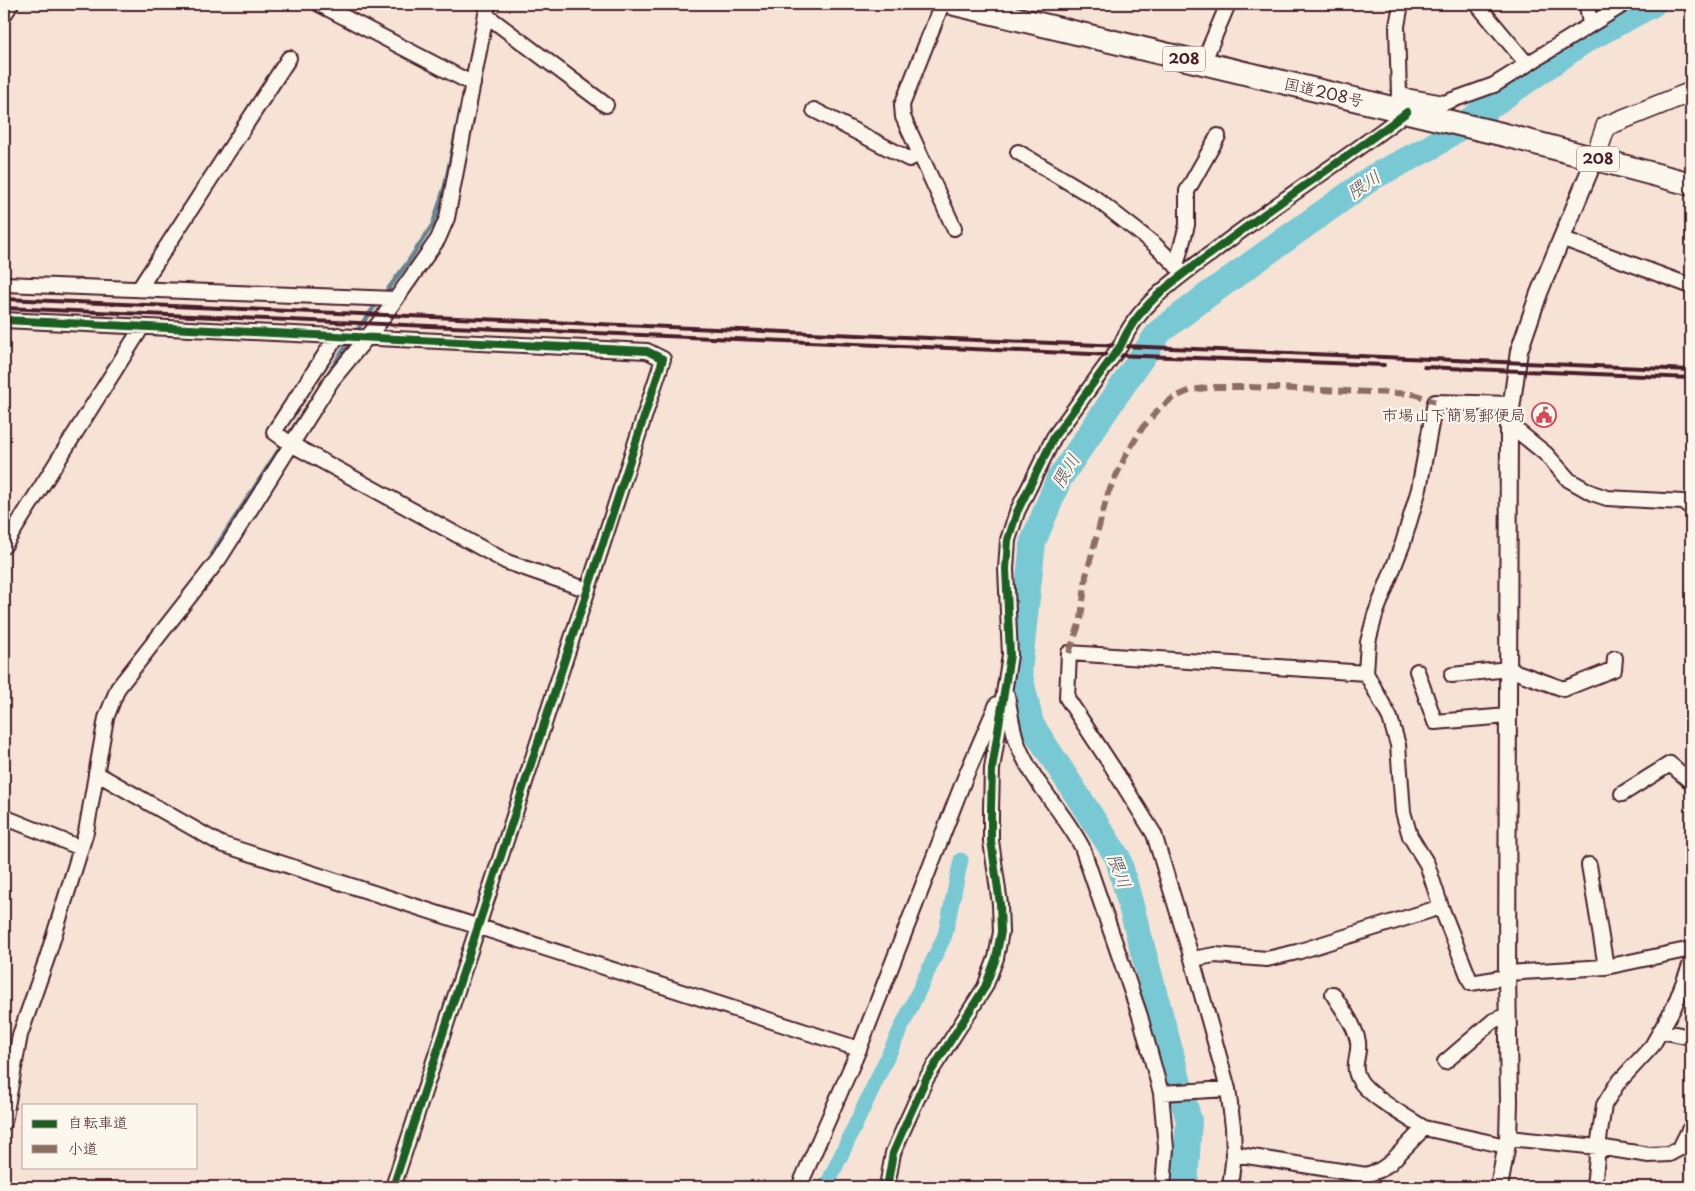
<svg xmlns="http://www.w3.org/2000/svg" width="1695" height="1191" font-family="'Playpen Sans','Klee One',sans-serif">
<rect width="100%" height="100%" fill="#f6e3d5"/>
<filter id="ink" filterUnits="userSpaceOnUse"><feTurbulence type="fractalNoise" baseFrequency=".02" numOctaves="2"/><feDisplacementMap in="SourceGraphic" scale="10" xChannelSelector="R" yChannelSelector="G"/><feConvolveMatrix kernelMatrix="1 2 1 2 8 2 1 2 1" color-interpolation-filters="sRGB"/></filter>
<g filter="url(#ink)">
<g fill="none" stroke-linecap="round" stroke-linejoin="round">
<!-- stream -->
<path stroke="#668591" stroke-width="4.5" d="M383 296 408 262 433 224 445 186 461 109
M354 334 378 302
M212 553 350 340"/>
<!-- canal -->
<path stroke="#79c9d5" stroke-width="15" d="M826 1187 945 935 961 860"/>
<!-- river -->
<path stroke="#79c9d5" stroke-width="26" d="M1185 1187 1189 1121 1118 858 1031 724 1019 671 1033 542 1059 479 1159 332 1209 294 1373 177 1431 147 1584 41 1653 4"/>
<defs>
<path id="minor" d="M319 4 473 84
M942 4 902 105 903 117 954 228
M1477 4 1527 64
M1587 4 1590 25
M4 15 11 4
M486 15 606 105
M1203 63 1228 4
M1399 95 1444 103 1494 85 1624 4
M1397 104 1399 95 1397 26 1401 4
M814 110 909 159 920 154
M1018 152 1095 198 1154 244 1184 273
M1561 238 1691 286
M1176 266 1187 225V191L1218 136
M4 284 395 299
M139 289 289 58
M4 320 647 351 663 359 393 1187
M338 335 274 432 291 444 507 562 588 590
M1509 424 1546 454 1569 480 1592 493 1607 498 1683 502 1691 507
M4 546 142 327
M1417 671 1435 722 1508 716
M1452 675 1508 669 1564 689 1614 669 1615 658
M1007 695C1010 711 1012 730 1018 745 1033 783 1063 811 1082 847L1140 1016 1161 1093 1166 1148 1163 1187
M96 773 221 844 859 1049
M1622 794 1670 764 1691 782
M4 817 81 848
M1589 865 1606 967
M1192 959 1215 955 1267 959 1297 952 1441 907
M1507 973 1606 967 1691 949
M1507 977 1471 983 1441 907 1427 864 1410 836 1403 812 1398 745 1390 718 1366 673 1368 642 1375 615 1403 543 1419 489 1435 402 1512 404
M1333 994C1341 1008 1355 1024 1358 1042 1360 1056 1351 1065 1359 1079 1367 1095 1408 1118 1424 1128
M1660 1031 1691 1037
M1445 1062 1493 1021 1508 1015
M1161 1093 1228 1089
M4 1122 20 1035 47 958 86 832 106 718 118 688 219 559 332 380 379 323 438 239 447 218 488 4
M1508 1138 1598 1147 1649 1155 1669 1154 1680 1148 1689 1130 1691 1131
M1234 1154 1366 1175 1380 1170 1390 1163 1424 1128 1506 1146
M799 1187 859 1049 964 780 997 704
M887 1187 893 1153 907 1121 926 1079 985 987 996 958 1001 932 1000 904 991 841V809L992 769 1010 655 1006 569 1008 540 1017 512 1054 437 1121 345C1137 305 1179 277 1213 252 1236 234 1260 217 1284 200 1325 171 1367 143 1407 112
M1230 1187 1234 1154 1233 1127 1228 1089 1192 959 1154 834 1113 768 1067 698 1069 653 1366 673
M1594 1187 1598 1147 1604 1105 1617 1084 1652 1046 1674 1007 1691 963"/>
<path id="tertiary" d="M1499 1187 1508 1138 1509 1101 1507 973 1509 424 1519 351 1539 293 1595 158"/>
<path id="secondary" d="M1595 158 1606 126 1691 92"/>
<path id="trunk" d="M955 4 1505 135 1691 184"/>
</defs>
<!-- minor casing -->
<use href="#minor" stroke="#4a1f2b" stroke-width="18"/>
<!-- tertiary casing -->
<use href="#tertiary" stroke="#4a1f2b" stroke-width="20"/>
<!-- secondary casing -->
<use href="#secondary" stroke="#4a1f2b" stroke-width="22"/>
<!-- trunk casing -->
<use href="#trunk" stroke="#4a1f2b" stroke-width="26"/>
<!-- minor -->
<use href="#minor" stroke="#fbf7ec" stroke-width="14"/>
<!-- tertiary -->
<use href="#tertiary" stroke="#fbf7ec" stroke-width="16"/>
<!-- secondary -->
<use href="#secondary" stroke="#fbf7ec" stroke-width="19"/>
<!-- trunk -->
<use href="#trunk" stroke="#fbf7ec" stroke-width="22"/>
<!-- rail -->
<path stroke="#4a1f2b" stroke-width="4" d="M4 299 1691 370
M4 308 1114 355 1384 365
M1424 367 1691 378"/>
<!-- quiet -->
<path stroke="#8d6e63" stroke-width="6" stroke-dasharray="12 6" stroke-linecap="butt" d="M1069 653 1081 619 1086 576 1108 493 1126 455 1143 427 1159 409 1173 398 1191 390 1213 387H1250L1414 394 1435 402"/>
<defs>
<path id="cycleway" d="M4 320 647 351 663 359 393 1187
M887 1187 893 1153 907 1121 926 1079 985 987 996 958 1001 932 1000 904 991 841V809L992 769 1010 655 1006 569 1008 540 1017 512 1054 437 1121 345C1137 305 1179 277 1213 252 1236 234 1260 217 1284 200 1325 171 1367 143 1407 112"/>
</defs>
<!-- cycleway casing -->
<use href="#cycleway" stroke="#fbf7ec" stroke-width="11"/>
<!-- cycleway -->
<use href="#cycleway" stroke="#1b5e20" stroke-width="8"/>
</g>
</g>
<!-- icons -->
<defs>
<symbol id="civic-ring" viewBox="-11 -11 22 22"><circle r="9.5" fill="#fbf7ec" stroke="#d1495b" stroke-width="1.5"/><path d="M-.6-6.5H3V-4.5H.6V-3L4-1V1h2V6H-6V1h2V-1L-.6-3ZM-1.2 2.5V6h2.4V2.5Z" fill="#d1495b"/></symbol>
</defs>
<g fill-rule="evenodd">
<use href="#civic-ring" x="1530" y="401" width="28" height="28"/>
</g>
<g text-anchor="middle" stroke-width="4.5" stroke-linejoin="round" paint-order="stroke">
<!-- shield labels -->
<g fill="#fbf7ec" stroke="#7f6065" stroke-width="1">
<rect x="1163" y="46.5" width="42" height="25" rx="4"/>
<rect x="1577" y="146.5" width="42" height="25" rx="4"/>
</g>
<g font-size="15" font-weight="bold" fill="#4a1f2b">
<text x="1184" y="64">208</text>
<text x="1598" y="164">208</text>
</g>
<!-- street labels -->
<g font-size="16" fill="#4a1f2b" stroke="#fbf7ec">
<text transform="translate(1324 92) rotate(13)" y="6">国道208号</text>
</g>
<!-- poi labels -->
<g font-size="16" fill="#4a1f2b" stroke="#fbf7ec" text-anchor="end">
<text x="1526" y="421">市場山下簡易郵便局</text>
</g>
<!-- water labels -->
<g font-size="18" font-style="italic" fill="#58525e" stroke="#fbf7ec">
<text transform="translate(1364 185) rotate(-34)" y="6">隈川</text>
<text transform="translate(1066 471) rotate(-59)" y="6">隈川</text>
<text transform="translate(1119 871) rotate(70)" y="6">隈川</text>
</g>
</g>
<!-- margin -->
<rect width="1695" height="1191" fill="none" stroke="#fbf7ec" stroke-width="20"/>
<rect x="10" y="10" width="1675" height="1171" fill="none" stroke="#4a1f2b" stroke-width="2" filter="url(#ink)"/>
<!-- legend -->
<rect x="22" y="1104" width="175" height="65" fill="#fbf7ec" stroke="#b4a19f"/>
<rect x="32" y="1120" width="25" height="8" fill="#1b5e20" stroke="#b4a19f"/>
<text x="68" y="1128" font-size="15" fill="#4a1f2b">自転車道</text>
<rect x="32" y="1145" width="25" height="8" fill="#8d6e63" stroke="#b4a19f"/>
<text x="68" y="1154" font-size="15" fill="#4a1f2b">小道</text>
</svg>
